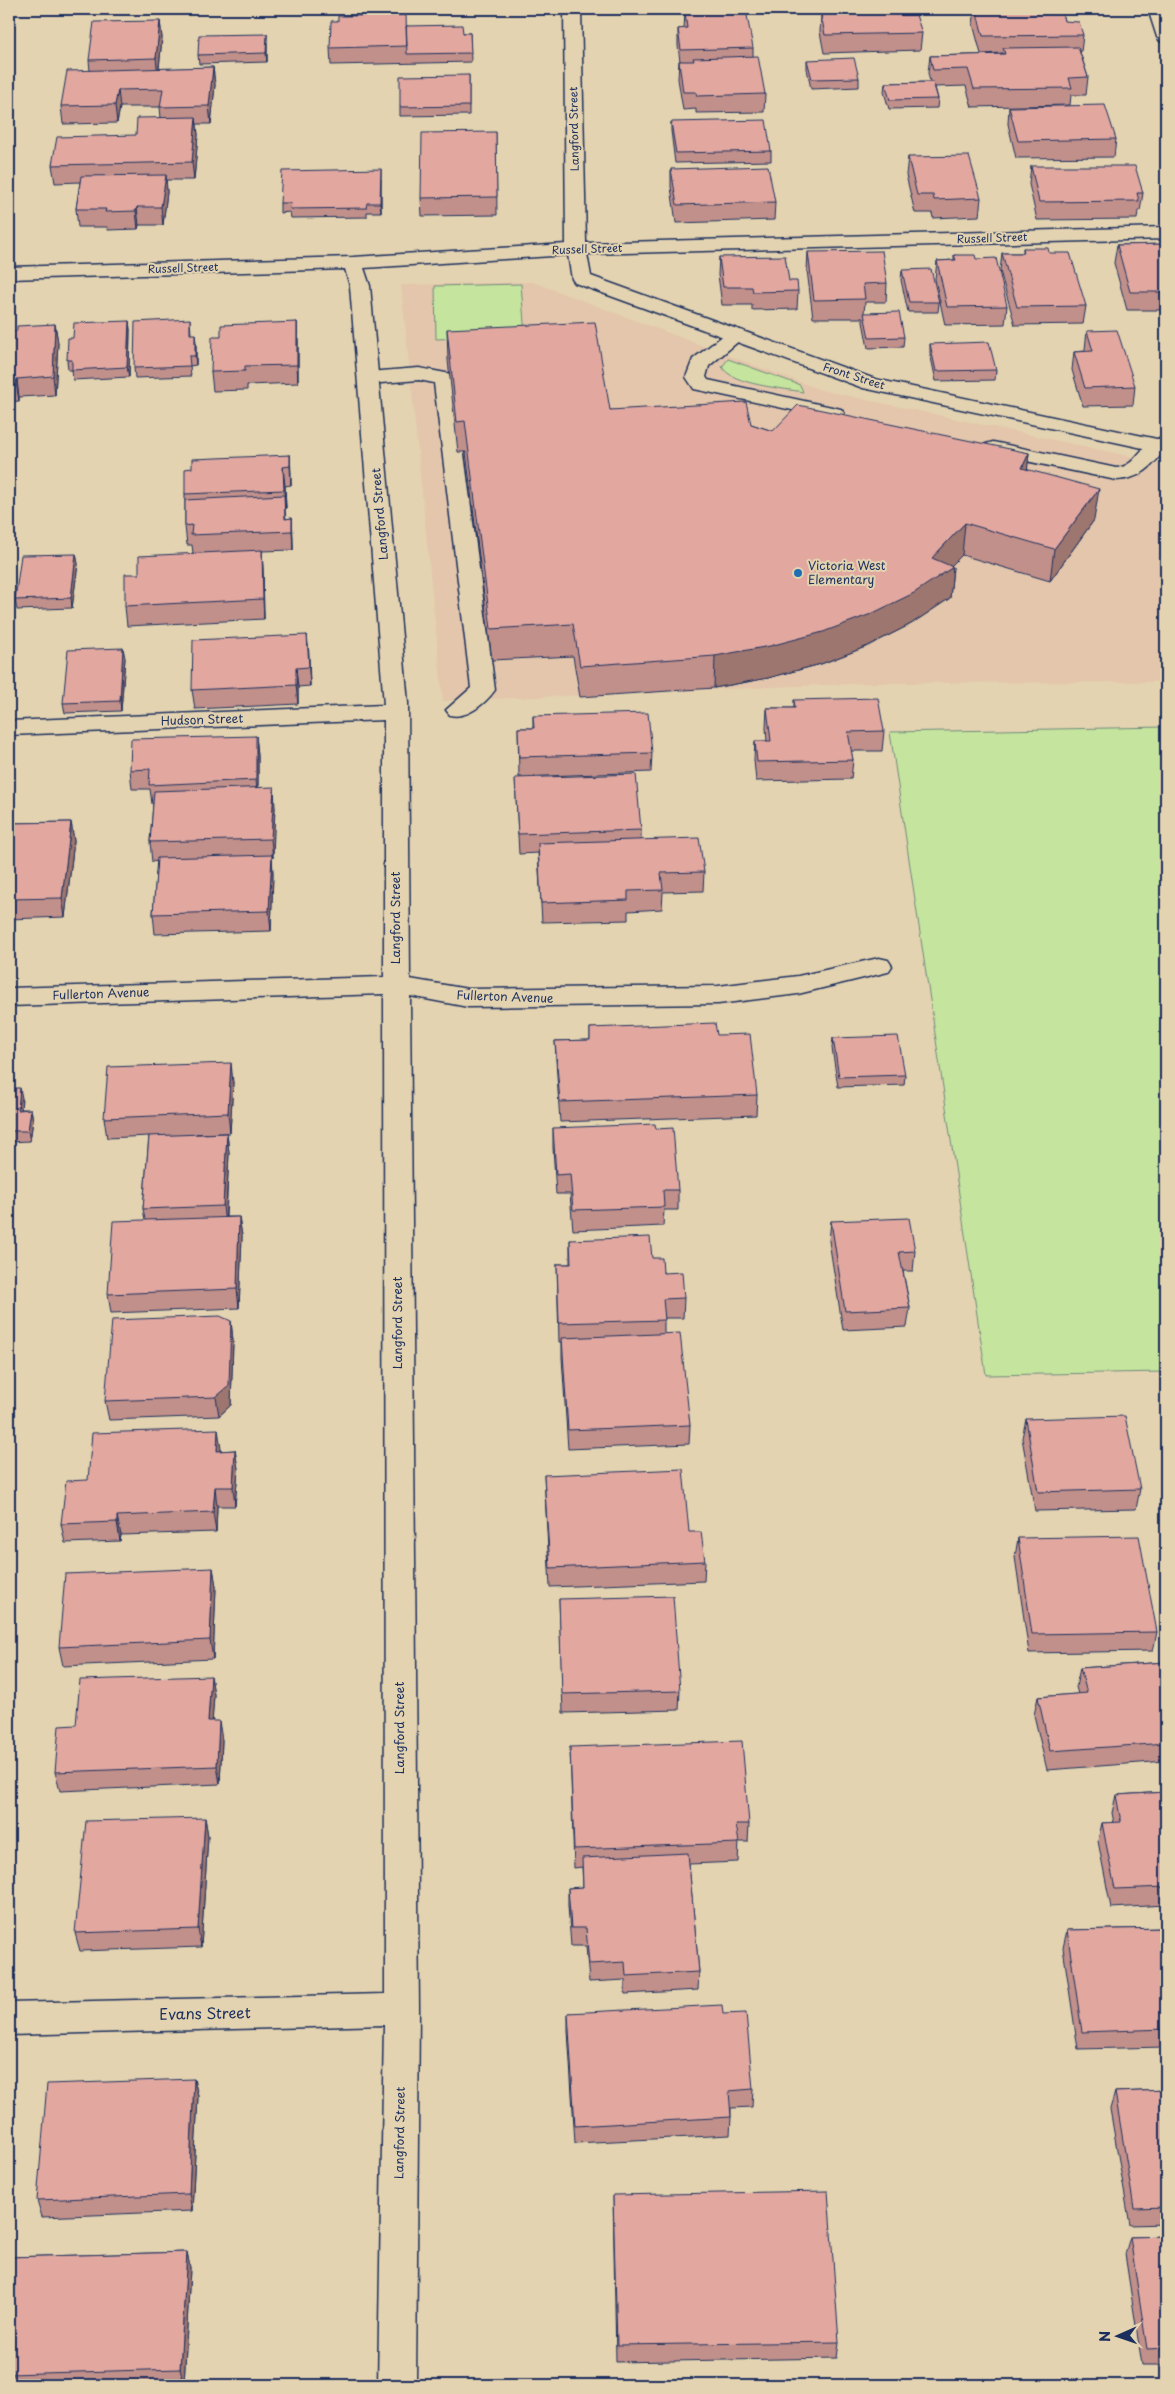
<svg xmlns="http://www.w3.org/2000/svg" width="1175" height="2394" font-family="'Playpen Sans',sans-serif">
<rect width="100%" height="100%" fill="#e4d3b0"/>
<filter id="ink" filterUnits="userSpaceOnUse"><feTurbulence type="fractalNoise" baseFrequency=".02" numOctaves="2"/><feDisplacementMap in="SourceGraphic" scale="10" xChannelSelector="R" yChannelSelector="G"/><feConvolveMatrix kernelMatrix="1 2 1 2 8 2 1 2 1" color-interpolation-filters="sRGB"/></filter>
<g filter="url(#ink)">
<!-- built -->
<path fill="#e3c6ab" d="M533 282 821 390 1166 464V682L870 683 443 701 401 285Z"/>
<!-- green -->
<path fill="#c5e49d" stroke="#708a7e" d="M521 284 525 336 436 339 435 286Z
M728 359 800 385 803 392C782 388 733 385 722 367Z
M1166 727V1372L986 1375 890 732Z"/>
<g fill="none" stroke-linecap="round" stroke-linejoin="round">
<defs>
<path id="lane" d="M736 329 743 331 746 335 709 366 706 377 708 380 841 409 844 413 841 417 834 419 694 389 686 377 693 359 729 331Z
M419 368 451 374 454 378 495 690C485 704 467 719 450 715L446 710 471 688 434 383 419 380 368 384 361 382 358 378 361 374 368 372Z
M1158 439 1165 441 1166 448C1152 467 1141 479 1116 480L993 454 986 452 983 448 986 444 993 442 1116 468C1137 467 1140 443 1158 439Z"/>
<path id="street" d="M564 9H581L586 243 1166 227V239L587 254 591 276 875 379 1166 441V453L863 388 575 283 572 279 568 255 364 268 370 286 408 703 410 979 468 989 718 986 798 976 879 958 888 960 892 966 888 972 798 994 718 1004 468 1007 410 996 419 2009 416 2385H378L384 2025 9 2035V2003L385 1994 384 994 9 1006V988L384 977V720L9 735V721L384 705 350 286 345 269 9 279V267L353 257 566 244Z
M1148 9H1165L1166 42 1160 41 1157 37Z"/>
</defs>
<!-- lane casing -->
<use href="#lane" stroke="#1b2f5e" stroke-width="3"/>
<!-- street casing -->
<use href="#street" stroke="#1b2f5e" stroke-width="3"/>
<!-- lane -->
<use href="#lane" fill="#e4d3b0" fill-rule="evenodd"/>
<!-- street -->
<use href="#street" fill="#e4d3b0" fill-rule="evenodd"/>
</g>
<!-- wall -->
<path fill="#c2908a" stroke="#1b2f5e" d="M975 9H1061L1064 21 1083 35 1081 52H1080L1088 77 1086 95H1071L1070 105 972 107 966 86 935 87 938 99 937 108 889 109 884 92 885 83 930 82 928 73 930 56 1003 54V53L981 54 973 24Z
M685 12 753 48V56L765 94 764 112 696 113V109L683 110 678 79 679 61H680L678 46V29H684Z
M821 14 901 15 922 33 920 50 824 53 820 32Z
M160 21 162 38 159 69 213 67 215 85 211 124H197L198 135 194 180H166L167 192 163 225H139L138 229 108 230 107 227H78L76 209 80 182 55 183 52 165 136 135 161 118 160 107H120L117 123 63 124 61 106 90 71 89 60Z
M406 26 463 33H470L471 62 331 65 330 48Z
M267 43V62L199 64 198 55Z
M807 60 859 78V87L811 89 807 69Z
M469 75V115L400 116V107Z
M1009 107 1116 139 1114 157 1016 158 1008 124Z
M671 122 771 151V161L675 163 671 131Z
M496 132 497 215 422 216 421 198Z
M908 157 981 198 979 216 933 218 932 213H915L906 175Z
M1031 166 1143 193 1140 211H1138L1137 219 1037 220 1029 184Z
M671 169 775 202 774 220 676 223 671 187Z
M381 179V212H367V217L291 218 290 212 280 213V203Z
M1166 244V310H1127L1114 263 1117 245Z
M1023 248 1049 253 1086 306 1083 324 1015 325 1000 271 1002 253H1023Z
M808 252 887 283 886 302H865L864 313 904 337 903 347 868 348 863 322V318H813L807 270Z
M954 255 976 259 1007 306 1005 324 945 325 935 279 937 261 954 260Z
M719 257 789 281 798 291 797 309 752 310V305H722L718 275Z
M902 270 939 302 938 312H908L901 280Z
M190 319 191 334 196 343V365L190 366 191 376 135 378 134 368Z
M129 321 130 330 129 377 73 380 72 370H68L67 360 73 338Z
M297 322 298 341V383L247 385V390L213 391 211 372 221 337Z
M55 324 58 343 55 395 19 397V401L9 402V331H17Z
M447 329 610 410 751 424 773 431 1029 453 1027 470 1094 520 1050 581 962 555 951 566 953 567 950 598 911 624 868 646 821 664 768 678 714 688 580 697 573 656 492 660 466 452H458L448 360Z
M1087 331 1135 386 1133 405 1083 406 1072 370 1074 352 1085 351V349Z
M930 344 996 370 995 380 936 381 930 353Z
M290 455 291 485 285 486 286 509H285L286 519 292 518 293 550 262 551 263 569 264 619 127 626 125 606 139 574 193 553 192 545H187L185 526V494L192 468Z
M76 554 78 564 72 608 17 610 15 600Z
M307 635 310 686 298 687V704L195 709 192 690Z
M125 658 121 711 65 713 63 703Z
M794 700 884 731 882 751H851L853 760 851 779 756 781 754 760 755 741H767L766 728 767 708H794Z
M533 716 652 753 651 772 519 777 518 728H533Z
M256 736 258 755V788L275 807 272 858 273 874 271 931 155 934 153 914 157 861 152 862 150 842 153 804H152L150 789H132L130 770Z
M515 778 641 830V840L704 872 703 891 663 892 662 909 628 911V920L542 922 538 853 519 854Z
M71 822 74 841 65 917 9 919V823Z
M590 1028 717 1035 757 1095 756 1115 560 1122 556 1060 555 1041 590 1040Z
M833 1038 905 1075 904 1085 838 1087 832 1048Z
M233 1082 230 1133 196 1134 227 1133 229 1153 226 1217H239L242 1236 239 1308 111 1313 108 1294 145 1220 143 1209 149 1136 107 1138 104 1118Z
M9 1088 22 1098 21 1109H31L33 1120 30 1141 9 1142Z
M553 1128 678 1190V1210H664L663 1226 573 1230 570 1194H556L553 1148Z
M831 1221 915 1251 913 1271H903L910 1308 907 1327 843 1330 829 1241Z
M570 1240 652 1258 684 1298 683 1318H664V1334L690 1425 689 1444 568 1449 562 1358V1342H559L557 1264H570Z
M231 1321 233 1341 231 1405 219 1416 109 1420 105 1401Z
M1026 1419 1140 1489 1136 1509 1035 1511 1022 1438Z
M221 1449V1451L235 1450 238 1469 235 1506H217L216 1532 121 1535 120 1541 65 1543 61 1524 88 1480Z
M544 1475 689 1532 705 1561 704 1581 550 1587 545 1494Z
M1018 1538 1157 1632 1153 1651 1029 1653 1015 1557Z
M213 1568 216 1587 213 1659 63 1666 59 1647Z
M559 1599 680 1691 679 1710 563 1713Z
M1166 1662V1761L1047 1770 1034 1715 1038 1697 1078 1694 1076 1687 1080 1668Z
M211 1676 214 1695 212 1721 222 1740 220 1784 60 1791 55 1772 76 1725Z
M570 1747 749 1824 748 1842H739L738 1862 689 1864 699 1972 698 1990 625 1994V1980L589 1982 586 1946H571L568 1906V1888L583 1887 582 1867 574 1868Z
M1166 1792V1905L1111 1908 1098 1841 1102 1823H1114L1112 1813 1116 1795Z
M205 1818 208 1836 201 1947 80 1951 75 1933Z
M1166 1928V2047L1078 2049 1063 1948 1067 1930Z
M568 2013 723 2014 753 2089 752 2107 731 2108V2117L730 2135 575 2143 568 2031Z
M194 2079 198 2096 192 2211 42 2217 37 2200Z
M1166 2090V2224L1130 2225 1110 2109 1115 2092Z
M613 2195 839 2342 837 2358 616 2362Z
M1166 2236V2365H1142L1125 2254 1130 2237Z
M187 2252 190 2268 184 2385H9V2257Z"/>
<!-- shaded-wall -->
<path fill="#9e7670" stroke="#1b2f5e" d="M160 21 162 38 158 76 156 58Z
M267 34V62L266 53Z
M213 67 215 85 211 124 209 106Z
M118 90 120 107 117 123 115 105Z
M196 117 198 135 194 180 192 162Z
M381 169V212L380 203Z
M166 175 167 192 163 225 161 207Z
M137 207 139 225 138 229 136 211Z
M129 321 130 330 129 377 127 367Z
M297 322 298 341V383L297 365Z
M55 324 58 343 55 395 53 376Z
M195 334 196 343V365L195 356Z
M17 379 19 397V401L16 383Z
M1029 453 1026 484 1022 468Z
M290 455 291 473V485L290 466Z
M283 467 285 486 286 509 284 490Z
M1099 489 1094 520 1050 581 1054 549Z
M292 518 293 537V550L292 531Z
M965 523 962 555 945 572 953 567 950 598 911 624 868 646 821 664 768 678 714 688 715 656 932 558Z
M262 550 263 569 264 619 263 599Z
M76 554 78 564 72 608 71 598Z
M307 635 309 654 310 686 309 667Z
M123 648 125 658 121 711 120 701Z
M296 668 298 687V704L296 685Z
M256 736 258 755V800L256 780Z
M274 787 275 807 273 858 271 839Z
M71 822 74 841 65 917 62 898Z
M272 855 273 874 271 931 269 911Z
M231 1063 233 1082 230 1133 228 1113Z
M20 1088 22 1098 20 1120 18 1110Z
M31 1109 33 1120 30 1141 28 1131Z
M227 1133 229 1153 225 1226 223 1206Z
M239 1217 242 1236 239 1308 237 1289Z
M231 1321 233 1341 231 1405 219 1416 216 1397Z
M218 1429 221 1449 220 1470 217 1451Z
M235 1450 238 1469 235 1506 233 1487Z
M215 1487 217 1506 216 1532 213 1512Z
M117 1516 121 1535 120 1541 117 1522Z
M213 1568 216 1587 213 1659 210 1640Z
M211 1676 214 1695 211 1740 208 1721Z
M219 1721 222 1740 220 1784 217 1766Z
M205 1818 208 1836 201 1947 198 1929Z
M194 2079 198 2096 192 2211 189 2194Z
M187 2252 190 2268 184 2385 180 2369Z"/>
<!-- building -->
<path fill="#e2a8a0" stroke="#1b2f5e" d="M976 9H1061L1064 21 1079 22 1083 35 983 36Z
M746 10 753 48 681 50 678 29 687 28 685 12Z
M900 13 901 15H916L922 33 825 35 821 14Z
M406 15 407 46 330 48 331 21H338V16Z
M160 21 156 58 89 60 94 22Z
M462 25 463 33H470L471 53 407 54 406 26Z
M267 34 266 53 198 55 199 35Z
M1078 47 1088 77 1069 78 1072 88 974 89 968 69 933 70 930 56 1005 54 1003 48Z
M758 56 765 94 697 96 696 92H683L679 61H694L693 58Z
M854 58 859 78 812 79 807 60Z
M213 67 209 106 160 107 163 89 118 90 115 105 61 106 67 71Z
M469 75V106L400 107V76Z
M933 82 938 99 890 100 885 83Z
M1105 105 1116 139 1018 141 1009 107Z
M196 117 192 162 52 165 57 137 136 135 137 118Z
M766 120 771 151 676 153 671 122Z
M496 132 497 197 421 198 422 133Z
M969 156 981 198 934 200 933 195H917L908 157Z
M768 166 775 202 677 205 671 169Z
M1031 166H1135L1143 193H1137L1139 201 1039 202Z
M381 169 380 203H367L366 208 290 209 291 203H280L282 171Z
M166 175 161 207H137L136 211 105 212 106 209H76L81 176Z
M1166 244V292H1130L1117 245Z
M1023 248H1048L1049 253H1070L1086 306 1017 307 1002 253H1024Z
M882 251 887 283 863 284 865 299 814 300 808 252Z
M954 255H975L976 259 996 258 1007 306 947 307 937 261 956 260Z
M785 256 789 281H797L798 291 753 292 752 287H723L719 257Z
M931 269 939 302H909L902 270Z
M899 312 904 337 869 338 864 313Z
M190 319V334H195V356H189L190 366 134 368 135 322Z
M129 321 127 367 72 370V360H67L68 338H73L74 323Z
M297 322V365L245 366V371L211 372 212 337H221V325Z
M595 322 610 410 746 402 751 424 773 431 798 405 1029 453 1022 468 1099 489 1054 549 965 523 932 558 953 567 914 593 871 614 823 632 770 646 715 656 580 666 573 624 491 629 465 421 457 422 447 329Z
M55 324 53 376 17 379 16 383H9V331H17V326Z
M1117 330 1135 386 1085 388 1074 352 1093 351 1087 331Z
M989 342 996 370 936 371 930 344Z
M290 455V466L283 467 284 490 185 494V469L192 468V459Z
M284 495 285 519 292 518V531L191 535 192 525 185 526V500Z
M262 550 263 599 125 606V574H139V556Z
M76 554 71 598 15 600 21 555Z
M307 635 309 667 296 668V685L192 690 193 640Z
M123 648 120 701 63 703 68 650Z
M878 698 884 731 848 732 853 760 757 762 755 741H771L767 708H795L794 700Z
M648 713 652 753 519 757 518 728H534L533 716Z
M256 736V780L149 785 150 769 130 770 131 739Z
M636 774 641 830 518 834 515 778Z
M274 787 271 839 150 842 154 791Z
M71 822 62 898 9 899V823Z
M699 838 704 872 661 873 663 890 628 891V900L541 903 538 843Z
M272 855 269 911 153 914 157 858Z
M715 1023 717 1035 750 1034 757 1095 560 1102 555 1041 590 1040V1028Z
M898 1036 905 1075 839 1077 833 1038Z
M231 1063 228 1113 104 1118 108 1067Z
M9 1088H20L18 1110 31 1109 28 1131H9Z
M655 1124 656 1129 673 1128 678 1190H663L664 1207 573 1210 570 1174 556 1175 553 1128Z
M227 1133 223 1206 143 1209 149 1136Z
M239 1217 237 1289 108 1294 113 1221Z
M909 1218 915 1251 899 1252 910 1308 845 1311 831 1221Z
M650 1237 652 1258H662L663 1273 682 1272 684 1298 663 1299 665 1320 559 1323 557 1264H571L570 1240Z
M220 1316 231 1321 229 1386 216 1397 105 1401 112 1320Z
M680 1333 690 1425 568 1430 562 1338Z
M1125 1416 1140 1489 1038 1492 1026 1419Z
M218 1429 217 1451 235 1450 233 1487H215L213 1512 117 1516V1522L61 1524 66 1481 88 1480 92 1433Z
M683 1469 689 1532H701L705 1561 550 1568 544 1475Z
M1139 1536 1157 1632 1032 1634 1018 1538Z
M213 1568 210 1640 59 1647 65 1574Z
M673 1596 680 1691 562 1694 559 1599Z
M1166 1662V1743L1050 1751 1038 1697 1087 1693 1080 1668Z
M211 1676 208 1721H219L217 1766 55 1772 59 1726 76 1725 80 1680Z
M742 1741 749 1824H736L739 1843 574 1849 570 1747Z
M1166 1792V1887L1115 1889 1102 1823 1121 1822 1116 1795Z
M205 1818 198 1929 75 1933 86 1821Z
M688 1853 699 1972 626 1976 625 1962 589 1964 586 1928H571L568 1888 583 1887 582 1858Z
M1166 1928V2029L1082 2032 1067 1930Z
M722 2005 723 2014 746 2013 753 2089 729 2091 731 2117 575 2126 568 2013Z
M194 2079 189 2194 37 2200 47 2084Z
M1166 2090V2207L1134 2208 1115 2092Z
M828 2191 839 2342 617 2345 613 2195Z
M1166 2236V2348L1147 2349 1130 2237Z
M187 2252 180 2369 9 2374V2257Z"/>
</g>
<!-- markers -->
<circle fill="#1f6fb2" stroke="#e4d3b0" stroke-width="2" cx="798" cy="573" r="5"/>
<g text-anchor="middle" stroke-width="4" stroke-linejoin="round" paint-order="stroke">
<!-- far-street labels -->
<g font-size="11" fill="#1b2f5e" stroke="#e4d3b0">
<text transform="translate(574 129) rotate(-91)" y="4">Langford Street</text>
<text transform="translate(992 238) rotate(-2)" y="4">Russell Street</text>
<text transform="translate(587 249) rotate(-2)" y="4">Russell Street</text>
<text transform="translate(183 268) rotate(-2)" y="4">Russell Street</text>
<text transform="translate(854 376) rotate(18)" y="4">Front Street</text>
</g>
<!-- street labels -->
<g font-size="12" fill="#1b2f5e" stroke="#e4d3b0">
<text transform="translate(380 514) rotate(-95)" y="4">Langford Street</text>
<text transform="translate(202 720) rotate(-2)" y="4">Hudson Street</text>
<text transform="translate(396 918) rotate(-90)" y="4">Langford Street</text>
<text transform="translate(101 994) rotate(-2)" y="4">Fullerton Avenue</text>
<text transform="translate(505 997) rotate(2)" y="4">Fullerton Avenue</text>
<text transform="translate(398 1323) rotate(-90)" y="4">Langford Street</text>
<text transform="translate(400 1728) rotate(-90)" y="4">Langford Street</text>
<text transform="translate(400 2133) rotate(-89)" y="4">Langford Street</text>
</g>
<!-- poi labels -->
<g font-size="12" fill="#1b2f5e" stroke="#e4d3b0" text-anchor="start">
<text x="808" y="570">Victoria West<tspan x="808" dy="14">Elementary</tspan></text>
</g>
<!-- near-street labels -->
<g font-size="15" fill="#1b2f5e" stroke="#e4d3b0">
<text transform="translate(205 2014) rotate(-1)" y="5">Evans Street</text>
</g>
</g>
<!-- margin -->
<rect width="1175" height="2394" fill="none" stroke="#e4d3b0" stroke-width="30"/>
<rect x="15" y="15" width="1145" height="2364" fill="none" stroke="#1b2f5e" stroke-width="2" filter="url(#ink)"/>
<!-- north arrow -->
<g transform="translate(1118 2336) rotate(268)" stroke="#e4d3b0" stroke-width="4" paint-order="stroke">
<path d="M0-4L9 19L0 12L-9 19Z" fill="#1b2f5e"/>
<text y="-8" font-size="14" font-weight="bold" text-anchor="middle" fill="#1b2f5e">N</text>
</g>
</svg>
